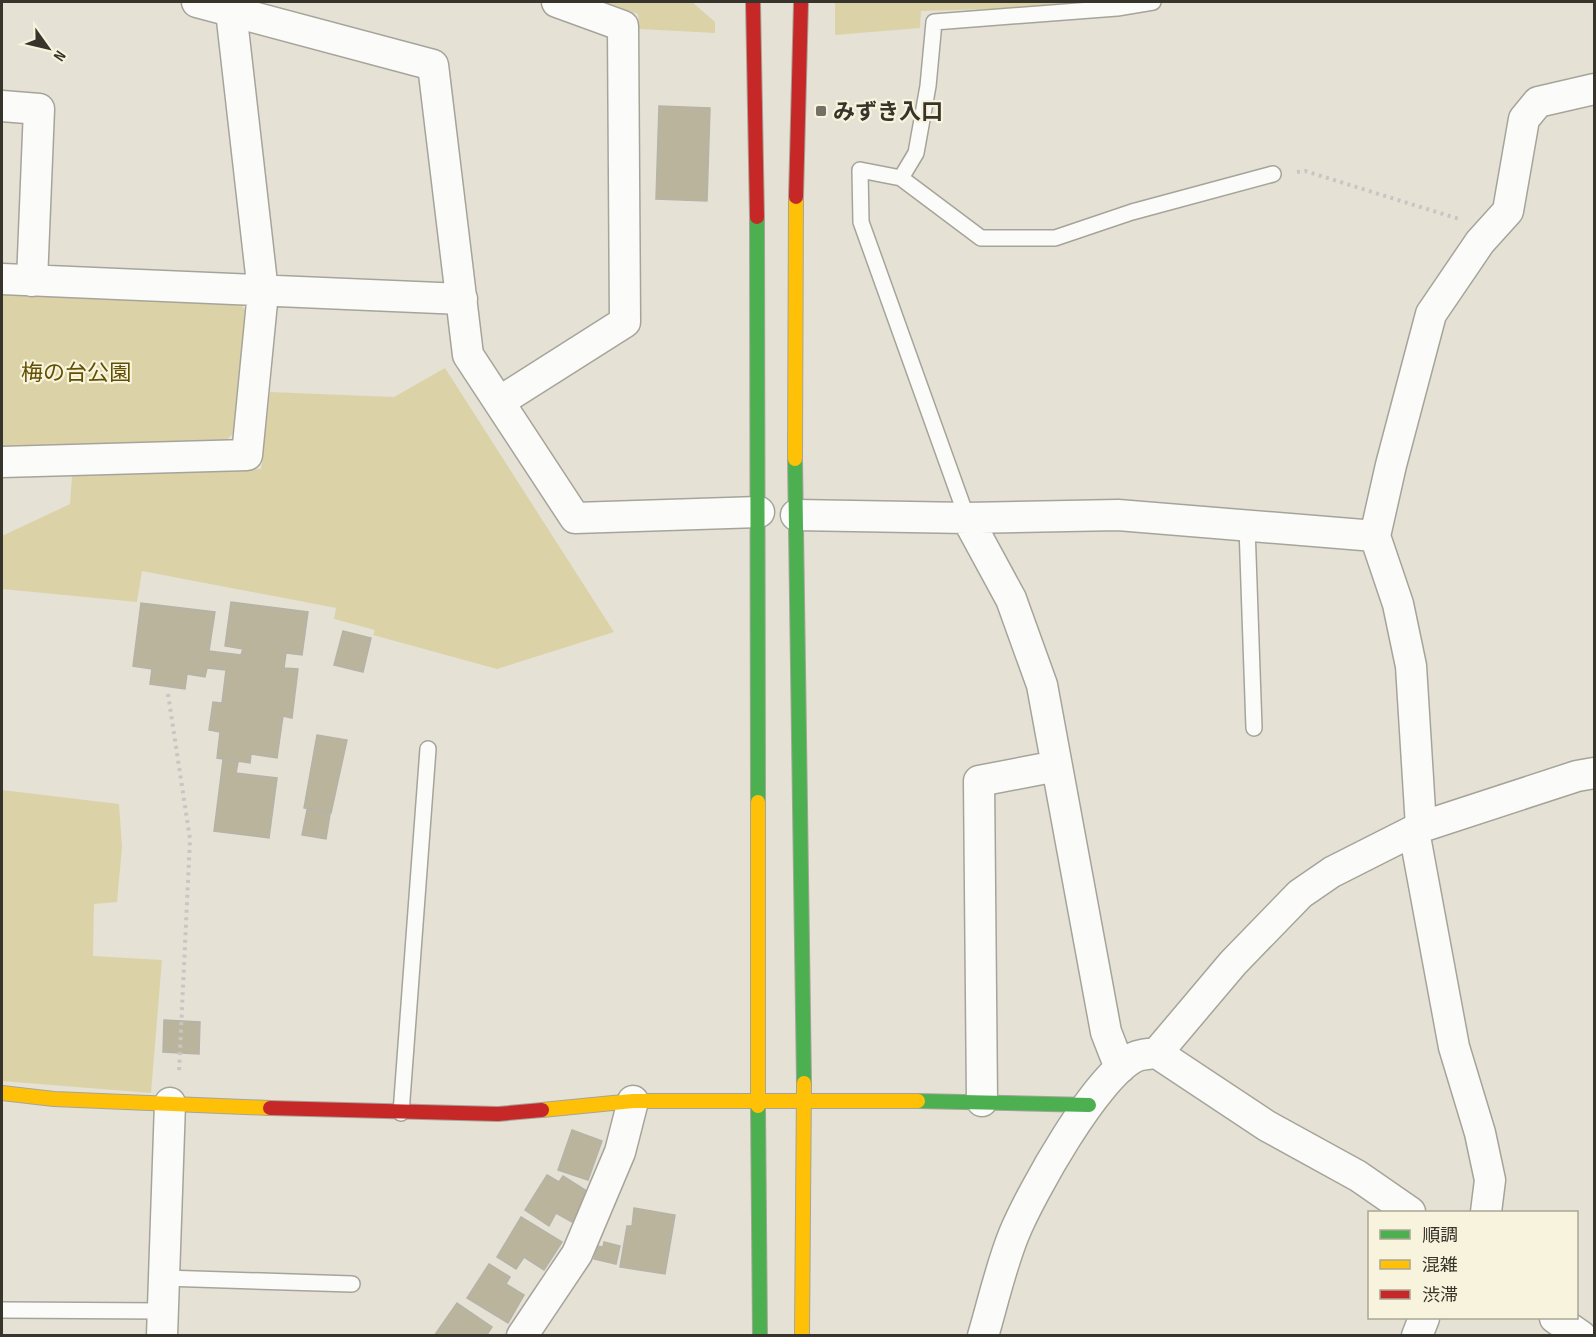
<svg xmlns="http://www.w3.org/2000/svg" width="1596" height="1337" font-family="'Sofia Sans Condensed','Noto Sans JP',sans-serif">
<rect width="100%" height="100%" fill="#e5e2d5"/>
<!-- green -->
<path fill="#dcd2a8" d="M605 2H692L715 22V33L639 29 638 14Z
M835 2H1102L1050 7 921 11 920 28 835 35Z
M2 294 239 302 248 314 235 432 225 441 2 448Z
M445 368 614 632 497 669 373 635 375 630 334 619 336 608 142 571 137 602 2 589V536L70 504 72 476 261 469 270 392 394 397Z
M2 790 119 804 122 847 117 902 94 904 93 956 162 960 151 1093 2 1081Z"/>
<!-- building -->
<path fill="#bbb49c" stroke="#b5b3a8" stroke-width="1.5" d="M659 106 710 108 707 201 656 199Z
M231 602 308 612 302 655 286 653 284 668 298 669 292 718 283 716 277 758 251 754 250 763 217 758 220 732 209 730 213 702 222 703 226 670 207 668 205 677 187 674 185 689 150 684 152 669 133 666 141 603 215 612 209 651 241 655 243 649 225 646Z
M343 631 371 638 363 672 334 665Z
M317 735 347 740 331 813 304 808Z
M223 760 238 762 236 773 277 778 269 838 214 831Z
M307 810 330 814 326 839 302 835Z
M164 1020 200 1022 199 1054 163 1052Z
M572 1130 602 1141 588 1180 558 1170Z
M547 1175 559 1182 563 1176 590 1193 572 1222 556 1213 549 1226 525 1210Z
M634 1208 675 1215 665 1274 620 1267 627 1226H632Z
M521 1217 562 1242 544 1270 524 1257 516 1269 497 1257Z
M604 1242 620 1246 616 1264 594 1259 598 1246 603 1247Z
M489 1264 510 1277 506 1284 524 1295 508 1323 467 1298Z
M457 1303 492 1327 486 1336H434Z"/>
<g fill="none" stroke-linecap="round" stroke-linejoin="round">
<defs>
<path id="lane" d="M901 178 916 153 928 86 934 22 1117 8 1153 2
M967 518 861 222 860 170 901 178 981 238H1055L1132 212 1273 174
M1247 527 1254 728
M401 1113 428 749
M164 1278 352 1284
M2 1310 162 1311"/>
<path id="street" d="M197 2 433 65 468 355 575 518 759 512
M2 106 39 109 32 281
M2 279 462 299
M499 402 625 322 623 26 557 2
M2 462 247 455 263 292 231 11
M796 515 967 518 1011 599 1042 685 1106 1032 1120 1068
M967 518 1118 515 1375 536
M1421 827 1411 666 1398 604 1375 536 1391 465 1431 314 1480 242 1508 211 1524 119 1538 102 1594 89
M1414 831 1454 1047 1480 1133 1490 1180 1486 1212
M1157 1053 1233 963 1300 894 1332 872 1421 827 1577 776 1594 773
M982 1101 979 781 1057 766
M1555 1318 1581 1336
M162 1336 170 1103
M522 1336 577 1254 620 1152 633 1101
M983 1336C993 1302 1001 1266 1014 1234 1031 1193 1096 1076 1135 1057 1141 1054 1150 1054 1157 1053L1267 1126 1358 1176 1410 1212
M1417 1336 1424 1318"/>
<path id="fast" d="M757 217 758 802
M795 459 804 1083
M918 1101 1089 1105
M758 1106 760 1336"/>
<path id="slow" d="M795 459 796 197
M758 802V1106
M2 1093 54 1099 270 1108
M542 1110 633 1101H918
M802 1336 804 1083"/>
<path id="jam" d="M753 2 757 217
M796 197 801 2
M270 1108 498 1114 542 1110"/>
</defs>
<!-- lane casing -->
<use href="#lane" stroke="#a6a49a" stroke-width="18"/>
<!-- street casing -->
<use href="#street" stroke="#a6a49a" stroke-width="33"/>
<!-- fast casing -->
<use href="#fast" stroke="#a6a49a" stroke-width="16"/>
<!-- slow casing -->
<use href="#slow" stroke="#a6a49a" stroke-width="16"/>
<!-- jam casing -->
<use href="#jam" stroke="#a6a49a" stroke-width="16"/>
<!-- path -->
<path stroke="#c8c6c3" stroke-width="4" stroke-dasharray="3 4.5" stroke-linecap="butt" d="M1297 172 1305 171 1459 219
M168 694 190 839 179 1072"/>
<!-- lane -->
<use href="#lane" stroke="#fbfbf9" stroke-width="15"/>
<!-- street -->
<use href="#street" stroke="#fbfbf9" stroke-width="30"/>
<!-- fast -->
<use href="#fast" stroke="#4caf50" stroke-width="14"/>
<!-- slow -->
<use href="#slow" stroke="#ffc107" stroke-width="14"/>
<!-- jam -->
<use href="#jam" stroke="#c62828" stroke-width="14"/>
</g>
<!-- markers -->
<rect fill="#737166" stroke="#f8f3dc" stroke-width="2" x="815" y="105" width="12" height="12" rx="3"/>
<g text-anchor="middle" stroke-width="4.5" stroke-linejoin="round" paint-order="stroke">
<!-- poi labels -->
<g font-size="22" font-weight="bold" fill="#36342b" stroke="#f8f3dc" text-anchor="start">
<text x="833" y="119">みずき入口</text>
</g>
<!-- park labels -->
<g font-size="22" fill="#615000" stroke="#f8f3dc">
<text x="76" y="380">梅の台公園</text>
</g>
</g>
<!-- border -->
<rect width="1596" height="1337" fill="none" stroke="#36342b" stroke-width="6"/>
<!-- legend -->
<rect x="1368" y="1211" width="210" height="108" fill="#f8f3dc" stroke="#aaa795" stroke-width="1.5"/>
<rect x="1380" y="1230" width="30" height="9" fill="#4caf50" stroke="#aaa795" stroke-width="1.5"/>
<text x="1422" y="1241" font-size="18" fill="#36342b">順調</text>
<rect x="1380" y="1260" width="30" height="9" fill="#ffc107" stroke="#aaa795" stroke-width="1.5"/>
<text x="1422" y="1271" font-size="18" fill="#36342b">混雑</text>
<rect x="1380" y="1290" width="30" height="9" fill="#c62828" stroke="#aaa795" stroke-width="1.5"/>
<text x="1422" y="1301" font-size="18" fill="#36342b">渋滞</text>
<!-- north arrow -->
<g transform="translate(48 48) rotate(124)" stroke="#f8f3dc" stroke-width="4.5" paint-order="stroke">
<path d="M0-4.5L10 22L0 15L-10 22Z" fill="#36342b"/>
<text y="-9" font-size="16" font-weight="bold" text-anchor="middle" fill="#36342b">N</text>
</g>
</svg>
